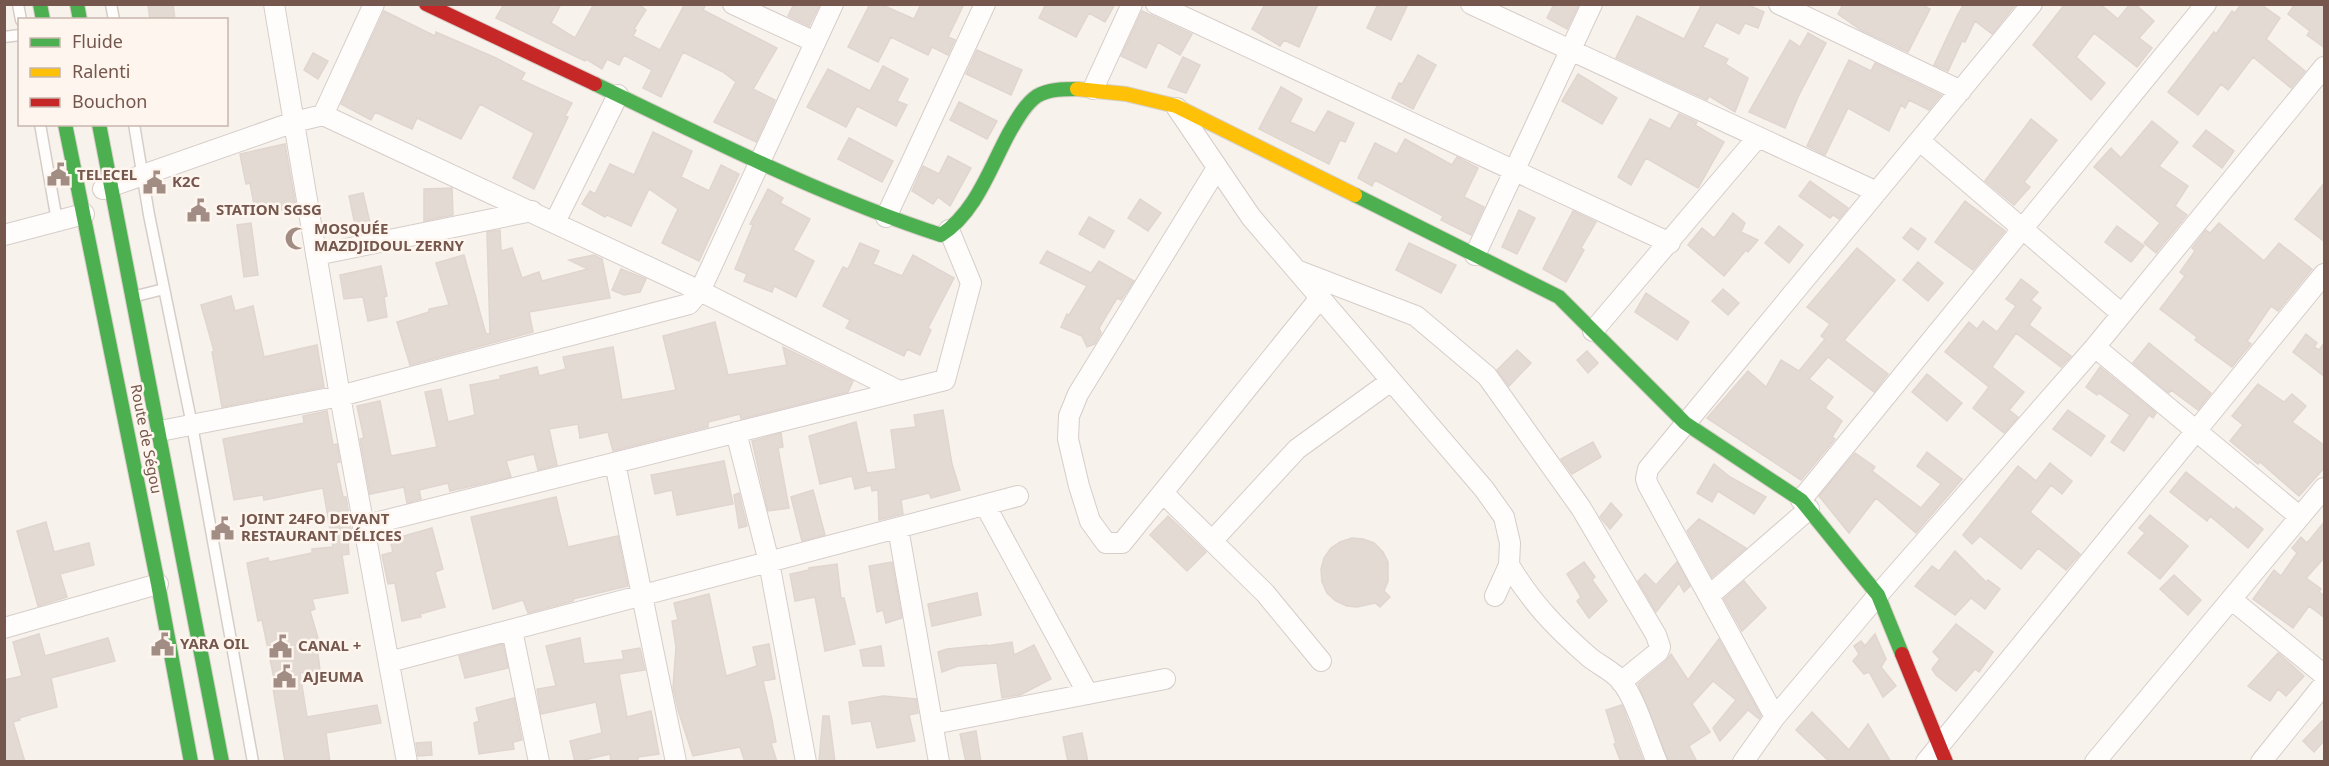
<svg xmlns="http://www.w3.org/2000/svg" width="2329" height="766" font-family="'Noto Sans',sans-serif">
<rect width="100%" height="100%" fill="#f7f2ec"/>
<!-- building -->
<path fill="#e4dad4" stroke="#e0d5cf" stroke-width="1.5" d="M148 4H173L175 20H150Z
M504 4H561L551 23 575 38 594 4H638L646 10 634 29 636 30 633 36 660 50 685 4H706L703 10 777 48 753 89 775 100 756 142 714 122 736 82 723 72 683 52 661 97 643 88 652 70 624 55 619 65 607 59 602 69 586 59 585 61 496 18Z
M794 4H820L809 26 788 16Z
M870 4H880L914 19 921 4H964L948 37 955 40 948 55 932 47 928 55 891 37 878 62 848 47Z
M1046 4H1115L1105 22 1089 13 1076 37 1039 18Z
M1265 4H1318L1299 47 1284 40 1280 46 1252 29Z
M1378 4H1408L1391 40 1367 28Z
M1554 4H1579L1567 29 1547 18Z
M1702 4H1746L1764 12 1758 28 1745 23 1739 34 1716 22 1703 47 1728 59 1725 64 1748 78 1735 112 1709 96 1707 100 1616 58 1637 16 1684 39Z
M1843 4H1921L1930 9 1908 52 1861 30 1838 14Z
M1964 4H2016L1992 34 1975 21 1965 42 1962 41 1948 71 1934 65 1957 16Z
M2065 4H2100L2118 19 2130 4H2135L2154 21 2139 38 2152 48 2137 67 2094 33 2076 57 2105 83 2091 100 2033 45Z
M2241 4H2260L2280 18 2266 39 2305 71 2291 88 2253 57 2228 90 2221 84 2198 115 2168 92 2214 32 2216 34 2232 11 2235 13Z
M2295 4H2325V48L2307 35 2310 31 2288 14Z
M384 11 435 36 436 32 496 58 525 73 521 80 572 103 565 116 568 117 534 189 513 178 534 133 480 104 461 139 417 118 412 129 375 112 371 120 341 104Z
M1142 11 1192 34 1180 55 1158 42 1146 68 1121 56Z
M1808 33 1826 43 1798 97 1785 128 1749 112 1790 40 1800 47Z
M977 50 1022 70 1011 95 966 74Z
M313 53 328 61 318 79 304 70Z
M1418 55 1436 65 1413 109 1392 98 1399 83 1402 84Z
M1183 57 1200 65 1186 93 1168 87Z
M1849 60 1871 71 1875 63 1941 95 1929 110 1909 100 1905 108 1901 105 1889 131 1848 108 1825 155 1807 146Z
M883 66 908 79 897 101 907 105 896 126 857 106 846 127 807 107 828 69 870 91Z
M1578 74 1617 98 1602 124 1562 101Z
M1281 87 1302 99 1290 122 1315 133 1328 111 1354 123 1345 142 1340 140 1329 164 1259 129Z
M959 102 997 121 987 139 950 120Z
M1679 114 1697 122 1695 125 1724 142 1698 188 1646 158 1631 185 1618 177 1650 119 1670 129Z
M2031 119 2057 140 2024 182 2030 187 2014 205 1985 181Z
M2152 121 2178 142 2159 166 2188 186 2175 206 2187 215 2156 253 2144 243 2160 223 2094 167 2111 148 2121 158Z
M2206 130 2234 151 2222 168 2193 146Z
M653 132 692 151 681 177 709 191 721 165 739 174 699 261 662 243 678 209 649 189 631 226 607 215 605 217 582 204 590 191 595 194 610 164 634 175Z
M849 138 893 161 882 182 838 159Z
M1405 139 1452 165 1457 157 1478 168 1464 197 1484 207 1471 235 1441 220 1443 216 1375 180 1372 186 1358 178 1375 143 1397 154Z
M285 144 296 207 256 215 250 183 246 184 240 154Z
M948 156 971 168 950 206 938 197 933 204 912 191 923 166 939 174Z
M1810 181 1848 208 1839 219 1833 215 1830 218 1799 196Z
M2325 182V242L2295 219Z
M452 188 453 215 424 221V189Z
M768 189 783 198 780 203 810 219 793 250 814 261 796 297 774 286 772 292 744 281 747 274 735 269 753 225 750 224Z
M363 193 372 231 357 234 349 196Z
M1140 199 1161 213 1148 231 1128 218Z
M1965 201 2005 231 1973 270 1935 242Z
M1519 210 1535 218 1517 254 1502 247Z
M1573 211 1596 222 1581 248 1584 250 1566 282 1543 269Z
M1733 213 1745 223 1741 232 1758 240 1748 252 1746 250 1724 276 1688 245 1702 228 1714 238Z
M1089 217 1114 231 1104 248 1079 234Z
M251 223 258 275 244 277 237 225Z
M2219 223 2264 261 2279 243 2312 269 2278 311 2271 306 2247 341 2251 344 2232 367 2195 340 2197 337 2160 309 2185 276 2180 272 2195 251 2192 248 2206 230 2210 233Z
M1779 226 1803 245 1789 263 1765 243Z
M2117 226 2144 246 2131 262 2105 242Z
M1911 228 1926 239 1918 250 1903 238Z
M500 230 501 251 512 248 522 278 539 272 542 281 588 269 569 260 594 255 602 259 610 298 529 312 533 332 410 365 397 322 429 312V309L449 305 436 263 464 255 486 334H490L487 232Z
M860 243 879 251 873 264 902 276 913 255 954 278 928 328 931 330 920 355 907 349 904 356 846 328 850 320 823 306 843 267 848 269Z
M1409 243 1456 265 1441 293 1396 270Z
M1857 248 1895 280 1844 340 1888 374 1874 392 1828 357 1809 379 1833 397 1825 408 1842 421 1832 437 1835 439 1801 480 1707 418 1748 371 1766 387 1781 360 1799 371 1825 339 1821 336 1830 324 1807 307Z
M1047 251 1091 273 1099 261 1134 281 1121 300 1117 298 1099 328 1101 333 1095 344 1087 347 1082 336 1061 327 1067 314 1069 315 1087 286 1040 263Z
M1918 262 1943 283 1928 301 1903 280Z
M381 266 387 296 384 297 387 317 368 321 363 297 344 299 340 275Z
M621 269 646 279 640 292 624 295 612 290Z
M2021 279 2038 292 2031 300 2041 308 2029 325 2071 356 2061 367 2016 333 1992 367 2024 392 2009 410 2018 417 2004 433 1973 408 1989 387 1945 352 1969 322 1977 329 1983 321 1997 332 2016 306 2006 299Z
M1723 289 1739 303 1728 315 1712 301Z
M1646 293 1689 322 1677 340 1635 312Z
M231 296 235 311 253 306 264 357 317 345 324 387 222 407 212 352 214 351 201 305Z
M715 322 728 375 787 365 783 347 853 381 848 392 741 419 740 414 708 422V427L613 451 608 432 580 438 578 424 549 429 557 465 538 470 534 454 506 461 511 477 450 491 448 483 419 490 421 499 407 503 404 487 370 494 360 439 364 438 357 406 380 401 391 456 437 447 425 392 441 389 448 422 475 415 470 385 501 379 500 376 537 367 539 376 566 369 563 357 613 347 622 400 676 390 663 336Z
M2306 334 2317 343 2314 347 2319 350 2325 342V377L2293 352Z
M2149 343 2211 393 2198 410 2171 390 2169 393 2133 363Z
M1517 350 1531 363 1509 386 1497 370Z
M1587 351 1598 363 1588 373 1577 360Z
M2100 367 2156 413 2153 418 2149 415 2124 451 2111 442 2130 415 2099 393 2097 395 2086 387Z
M1927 374 1962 403 1947 421 1912 392Z
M2258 384 2284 402 2292 394 2306 406 2292 422 2325 446V467L2299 496 2260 462 2258 464 2230 441 2243 425 2232 416Z
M943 410 952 464 960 490 931 498 929 493 901 500 903 514 879 520 878 490 872 491 871 485 855 489 852 476 820 484 809 436 856 422 867 473 896 469 891 430 916 427 914 415Z
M2068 410 2105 436 2091 456 2053 429Z
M327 411 333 445 337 444 340 462 336 463 343 497H346L353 541H348L349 554 342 555 348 593 312 599 315 609 310 611 318 638H316L320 670 300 673 307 717 377 705 381 723 326 733 330 762H285L273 688H276L262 620 258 621 247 563 268 558 269 562 312 553V549L333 547 323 488 264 500 263 495 234 500 223 439 304 423 303 416Z
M781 433 783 447 778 448 789 508 768 511 752 441Z
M1593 442 1601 457 1572 474 1561 459Z
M1927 452 1962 479 1916 533 1876 498 1849 533 1819 496 1855 453 1875 467 1872 471 1921 508 1941 484 1917 466Z
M724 461 733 504 677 515 672 490 655 494 651 475Z
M2050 463 2072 481 2062 494 2051 485 2030 512 2080 554 2066 570 2038 548 2021 569 1980 536 1972 544 1963 535 2018 466 2036 481Z
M1714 464 1730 477 1766 497 1754 514 1718 491 1712 502 1697 493Z
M2186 472 2234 510 2236 507 2263 529 2248 548 2210 516 2207 521 2170 492Z
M813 490 825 535 802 541 791 497Z
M739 493 747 526 739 528 734 495Z
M556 497 568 547 618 536 628 586 573 599V601L528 613 523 600 493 609 471 517Z
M1611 503 1622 515 1610 529 1600 517Z
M2150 515 2188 546 2160 579 2128 553 2145 533 2139 528Z
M1168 516 1206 552 1187 571 1150 535Z
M1699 519 1746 548 1712 577 1687 531Z
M2325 521V557L2306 578 2321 589 2319 592 2325 596V618L2309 606 2293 628 2253 599 2274 570 2281 576 2297 553 2292 548 2301 537 2307 543Z
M46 522 54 552 89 543 94 565 60 574 67 597 38 606 17 531Z
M432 528 443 569 435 572 445 607 420 614 421 617 402 621 395 583 388 584 382 555 393 552 390 540Z
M1352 538 1363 539 1374 543 1383 552 1388 562V581L1384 591 1390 597 1380 607 1375 603 1357 607 1347 606 1336 601 1327 593 1322 582 1321 569 1324 558 1331 548 1340 542Z
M1955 551 1986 582 1988 580 2000 589 1985 609 1971 598 1955 615 1915 586 1932 566 1939 571Z
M892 562 902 618 886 623 883 610 877 612 869 566Z
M1584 562 1595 577 1592 580 1607 601 1589 618 1577 601 1581 597 1567 574Z
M1677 562 1690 586 1684 592 1679 583 1656 612 1638 581 1645 574 1656 585Z
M837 564 841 598H844L855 644 825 651 815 597 795 601 790 574 809 570V568Z
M2174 575 2201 600 2188 615 2160 589Z
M1744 581 1766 608 1742 631 1724 599Z
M977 593 981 615 932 626 928 604Z
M709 594 726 676 757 666 753 647 769 644 775 679 763 681 772 720 776 742 771 743 777 762H745L740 747 693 756 678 710 673 688 676 647 672 621 678 620 674 603Z
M1956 624 1993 652 1979 672 1975 669 1956 691 1936 675 1932 669 1940 659 1933 652Z
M39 634 45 656 108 638 115 661 51 678 57 707 19 718 20 720 13 722 25 762H4V680L22 676 13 642Z
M1875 634 1886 659 1881 667 1896 686 1883 697 1869 672 1864 674 1853 661 1859 654 1854 646 1861 641 1865 646Z
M580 638 584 664 624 659 622 651 640 648 645 670 619 674 627 717 651 711 659 754 638 757V762H611L610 754 575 762 570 741 602 733 596 702 541 714 537 689 556 686 546 646Z
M1719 639 1761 716 1759 719 1748 710 1720 741 1713 728 1736 700 1713 681 1692 704 1710 732 1689 746 1697 762H1669L1638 684 1666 661 1671 654 1688 680Z
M1012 642 1014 655 1034 645 1051 679 1020 695 1002 698 997 663 958 666 942 672 938 652 947 649 987 645V646Z
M503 644 508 668 465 678 459 656Z
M881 646 884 666H863L860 650Z
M2278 653 2304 676 2286 696 2278 689 2270 701 2248 686Z
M883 696 916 699 918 713 909 715 915 741 877 748 871 721 852 724 849 702Z
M514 698 522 740 513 742 514 749 479 754 474 723 479 721 476 708Z
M1622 705 1643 760 1640 762H1621L1614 744 1616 743 1606 710Z
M1812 712 1849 750 1868 724 1891 762H1830L1796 730Z
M823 716H829L835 762H819Z
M2325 718V740L2314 752 2303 741Z
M976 731 981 762H966L960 734Z
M1082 733 1088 762H1068L1063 737Z
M431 742 432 755 418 756 416 743Z"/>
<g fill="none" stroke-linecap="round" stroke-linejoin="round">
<defs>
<path id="lane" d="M18 4 21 20
M111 4 114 20
M4 37 20 35
M40 124 57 221
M134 124 149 215 192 425 253 762
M136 296 164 289"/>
<path id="street" d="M274 4 340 396 407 762
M733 4 815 42
M1156 4 1670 243
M1471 4 1877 192
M1779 4 1961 91
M1093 89 1132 4
M1177 108 1251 217 1484 489 1504 517 1510 543 1509 565 1495 596
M323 115 374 4
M1920 141 2122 314
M1217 168 1078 394 1069 416 1068 439 1079 486 1090 521 1106 543H1122L1320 298
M103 189 294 122 323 115 700 291 899 391
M886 217 985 4
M555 222 618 95
M4 235 84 214
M316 255 532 211
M1475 255 1592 4
M1299 271 1416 316 1487 376 1581 508 1656 635 1660 647 1658 652 1621 682
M1593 331 1757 138
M2095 347 2300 517
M160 431 340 396 689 304 700 291 833 4
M736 432 769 562 806 762
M615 463 676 762
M1163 493 1265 593 1321 661
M1801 500 2206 4
M985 505 1088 694
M363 526 945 380 971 283 949 230
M898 528 939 762
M1213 540 1297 449 1391 381
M1509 565C1532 603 1555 627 1588 656 1598 665 1612 670 1621 681 1637 701 1646 737 1657 762
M1710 595 1809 509
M2231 599 2324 675
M4 628 158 584
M512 630 539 762
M389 662 1018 496
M1775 717 1648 485 1646 479 1648 469 2032 4
M933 724 1165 679
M1743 762 1775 717 1878 595 2095 347 2324 67
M1926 762 2324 274
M2095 762 2324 488
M2261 762 2324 684"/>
<path id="fast" d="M40 4 43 20
M77 4 80 20
M595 84C708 138 821 196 941 235 976 212 990 168 1009 133 1016 121 1025 104 1037 96 1049 89 1064 89 1077 89
M65 124 158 584 191 762
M99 124 222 762
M1355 195 1559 297 1685 423 1801 500 1878 595 1902 654"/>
<path id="slow" d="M1077 89 1126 94 1176 106 1355 195"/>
<path id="jam" d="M426 4 595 84
M1902 654 1946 762"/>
</defs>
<!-- lane casing -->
<use href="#lane" stroke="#d6cdc9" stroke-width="13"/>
<!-- street casing -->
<use href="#street" stroke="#d6cdc9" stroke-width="22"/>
<!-- fast casing -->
<use href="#fast" stroke="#d7cec8" stroke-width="16"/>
<!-- slow casing -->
<use href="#slow" stroke="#d7cec8" stroke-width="16"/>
<!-- jam casing -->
<use href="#jam" stroke="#d7cec8" stroke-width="16"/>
<!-- lane -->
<use href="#lane" stroke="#fefdfc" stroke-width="10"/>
<!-- street -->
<use href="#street" stroke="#fefdfc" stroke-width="20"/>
<!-- fast -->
<use href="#fast" stroke="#4caf50" stroke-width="14"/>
<!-- slow -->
<use href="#slow" stroke="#ffc107" stroke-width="14"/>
<!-- jam -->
<use href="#jam" stroke="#c62828" stroke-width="14"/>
</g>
<!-- icons -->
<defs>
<symbol id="civic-bare" viewBox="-9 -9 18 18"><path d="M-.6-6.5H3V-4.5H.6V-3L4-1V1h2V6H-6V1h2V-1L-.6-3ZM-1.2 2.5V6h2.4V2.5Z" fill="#a28d85" stroke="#fef6ee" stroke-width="2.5" paint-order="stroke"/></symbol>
<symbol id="mosque-bare" viewBox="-9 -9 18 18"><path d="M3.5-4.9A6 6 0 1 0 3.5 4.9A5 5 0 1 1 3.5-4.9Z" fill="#a28d85" stroke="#fef6ee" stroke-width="2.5" paint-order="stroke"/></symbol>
</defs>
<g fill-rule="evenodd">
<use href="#civic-bare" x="42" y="158" width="33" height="33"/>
<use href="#civic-bare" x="138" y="166" width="33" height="33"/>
<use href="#civic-bare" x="182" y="194" width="33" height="33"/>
<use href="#mosque-bare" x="280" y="222" width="33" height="33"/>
<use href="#civic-bare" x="206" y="512" width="33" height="33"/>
<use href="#civic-bare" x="146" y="628" width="33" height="33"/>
<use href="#civic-bare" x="264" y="630" width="33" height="33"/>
<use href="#civic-bare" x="268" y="660" width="33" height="33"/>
</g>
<g text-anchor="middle" stroke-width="5" stroke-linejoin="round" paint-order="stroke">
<!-- poi labels -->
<g font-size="15" font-weight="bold" fill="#75574d" stroke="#fef6ee" text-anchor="start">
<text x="77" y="180">TELECEL</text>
<text x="172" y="187">K2C</text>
<text x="216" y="215">STATION SGSG</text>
<text x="314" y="234">MOSQUÉE<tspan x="314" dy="17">MAZDJIDOUL ZERNY</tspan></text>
<text x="241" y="524">JOINT 24FO DEVANT<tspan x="241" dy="17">RESTAURANT DÉLICES</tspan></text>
<text x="180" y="649">YARA OIL</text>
<text x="298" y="651">CANAL +</text>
<text x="303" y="682">AJEUMA</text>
</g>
<!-- street labels -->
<g font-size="15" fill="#75574d" stroke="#fef6ee">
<text transform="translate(146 439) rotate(79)" y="5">Route de Ségou</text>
</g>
</g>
<!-- border -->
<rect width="2329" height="766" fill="none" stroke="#75574d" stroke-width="12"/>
<!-- legend -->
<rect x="18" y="18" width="210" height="108" fill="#fef6ee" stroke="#c7b6ae" stroke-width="1.5"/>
<rect x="30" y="38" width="30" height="9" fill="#4caf50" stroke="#c7b6ae" stroke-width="1.5"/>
<text x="72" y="48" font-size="18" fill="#75574d">Fluide</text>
<rect x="30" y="68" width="30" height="9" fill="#ffc107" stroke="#c7b6ae" stroke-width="1.5"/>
<text x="72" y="78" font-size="18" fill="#75574d">Ralenti</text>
<rect x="30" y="98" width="30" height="9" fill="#c62828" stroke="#c7b6ae" stroke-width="1.5"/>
<text x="72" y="108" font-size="18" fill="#75574d">Bouchon</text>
</svg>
